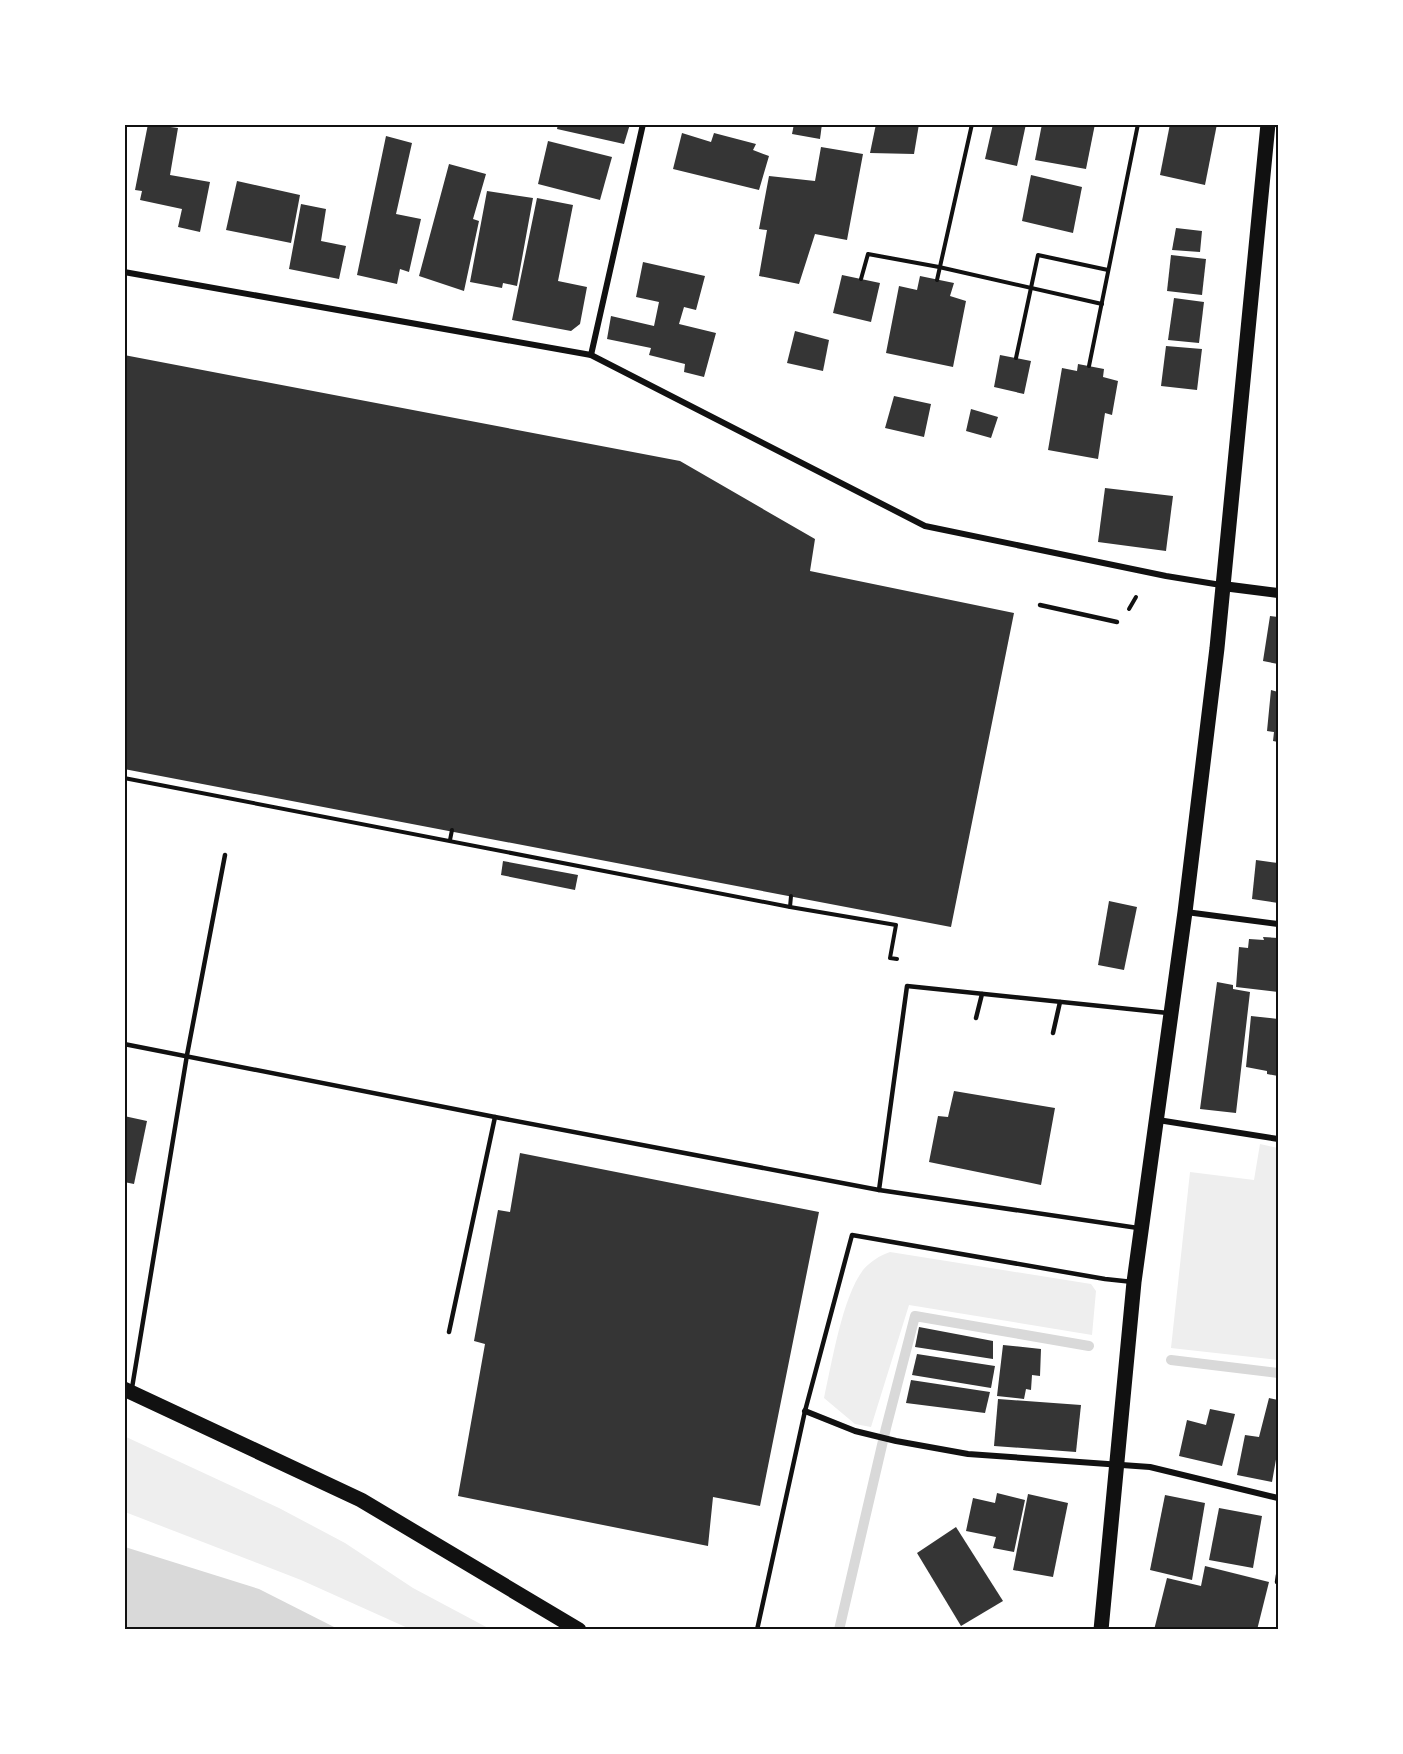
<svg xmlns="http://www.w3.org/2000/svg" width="1403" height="1754" viewBox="0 0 1403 1754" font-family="Arial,sans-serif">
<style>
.green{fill:#eee}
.water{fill:#d9d9d9}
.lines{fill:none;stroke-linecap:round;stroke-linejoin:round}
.stream{stroke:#d9d9d9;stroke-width:10}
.building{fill:#353535}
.path{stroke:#111;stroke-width:4}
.service{stroke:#111;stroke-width:4.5}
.minor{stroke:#111;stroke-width:6}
.tertiary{stroke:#111;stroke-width:10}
.primary{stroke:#111;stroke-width:15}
.neatline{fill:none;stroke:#111;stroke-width:2}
</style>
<rect width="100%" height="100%" fill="#fff"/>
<g class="green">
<polygon points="1260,1144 1278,1148 1278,1360 1171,1348 1190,1172 1254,1180"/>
<path d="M 890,1252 L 1091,1284 L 1096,1291 L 1092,1335 L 909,1305 L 871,1427 L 855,1424 L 824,1398 C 832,1363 842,1298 863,1270 C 871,1261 879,1256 890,1252 Z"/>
<polygon points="124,1436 279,1508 345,1543 413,1588 490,1629 410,1629 301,1580 125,1512"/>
</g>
<polygon class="water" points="125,1547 259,1589 338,1629 125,1629"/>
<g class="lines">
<g class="stream">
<polyline points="1171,1360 1278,1373"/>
<polyline points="839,1630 886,1428 915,1316 1089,1346"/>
</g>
</g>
<g class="building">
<polygon points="148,124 178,128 170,175 210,182 200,232 178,227 182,209 140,200 142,191 135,190"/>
<polygon points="558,124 630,124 624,144 557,129"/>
<polygon points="794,124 822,124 820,139 792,134"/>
<polygon points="876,124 919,124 914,154 870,153"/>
<polygon points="993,124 1026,124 1017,166 985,159"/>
<polygon points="1042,124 1095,124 1086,169 1035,160"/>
<polygon points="1170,124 1217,124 1205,185 1160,175"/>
<polygon points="682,133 711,142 714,133 756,144 753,150 769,156 759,190 673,169"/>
<polygon points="386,136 412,143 396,214 421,219 409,272 400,269 397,284 357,275"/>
<polygon points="548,141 612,157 600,200 538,184"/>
<polygon points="821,147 863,154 847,240 815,234 799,284 759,276 767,230 759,229 769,176 815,181"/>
<polygon points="449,164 486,174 473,219 479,221 464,291 419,276"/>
<polygon points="1031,175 1082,187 1073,233 1022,221"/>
<polygon points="237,181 300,195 291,243 226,230"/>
<polygon points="487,191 533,198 517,286 503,283 502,288 470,282"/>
<polygon points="537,198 573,205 558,281 587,287 580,324 571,331 512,320"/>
<polygon points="301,204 326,209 321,241 346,246 339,279 289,269"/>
<polygon points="1176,228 1202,231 1200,252 1172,250"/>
<polygon points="1171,255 1206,259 1202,295 1167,291"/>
<polygon points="643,262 705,276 696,310 684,307 679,324 716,333 704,377 684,372 685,364 649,355 651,348 607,339 611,316 654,326 659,302 636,297"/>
<polygon points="842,275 880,283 871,322 833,313"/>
<polygon points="920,276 954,283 950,296 966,301 953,367 886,353 899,286 917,290"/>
<polygon points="1174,298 1204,302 1199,343 1168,340"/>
<polygon points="795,331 829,340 823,371 787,363"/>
<polygon points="1166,346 1202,349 1197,390 1161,386"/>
<polygon points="124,355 680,461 815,539 810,571 1014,613 951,927 124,769"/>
<polygon points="1000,355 1031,361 1024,394 994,387"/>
<polygon points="1078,364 1104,369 1103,377 1118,381 1112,415 1105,413 1098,459 1048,450 1062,368 1077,371"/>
<polygon points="894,396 931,404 924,437 885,428"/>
<polygon points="971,409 998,417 991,438 966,431"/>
<polygon points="1105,488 1173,496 1166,551 1098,542"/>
<polygon points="1270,616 1278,617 1278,664 1263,661"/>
<polygon points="1271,690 1278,692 1278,742 1273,741 1274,732 1267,731"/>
<polygon points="1256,860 1278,863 1278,903 1252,899"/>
<polygon points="503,861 578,875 575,890 501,875"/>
<polygon points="1109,901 1137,907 1124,970 1098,965"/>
<polygon points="1263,937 1278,938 1278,992 1236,987 1239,947 1248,948 1249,939 1264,940"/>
<polygon points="1217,982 1233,985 1233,989 1250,992 1236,1113 1200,1109"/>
<polygon points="1251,1016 1278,1019 1278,1076 1267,1074 1267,1071 1246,1067"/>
<polygon points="954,1091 1055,1108 1041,1185 929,1162 938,1116 948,1117"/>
<polygon points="124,1116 147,1121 134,1184 124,1182"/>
<polygon points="520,1153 819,1212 760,1506 713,1497 708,1546 458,1496 485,1344 474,1341 498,1210 510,1212"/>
<polygon points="919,1327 993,1341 993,1359 915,1347"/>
<polygon points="1003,1345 1041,1349 1040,1376 1032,1375 1031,1390 1026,1389 1024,1399 997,1396"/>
<polygon points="917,1354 995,1366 991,1388 912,1375"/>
<polygon points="911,1380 990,1392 985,1413 906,1403"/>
<polygon points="1269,1398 1278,1400 1278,1448 1272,1482 1237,1475 1245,1435 1259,1437"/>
<polygon points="998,1399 1081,1405 1076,1452 994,1446"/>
<polygon points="1210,1409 1235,1414 1222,1466 1179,1456 1187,1420 1206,1425"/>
<polygon points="997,1493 1025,1500 1014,1552 993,1548 996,1537 966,1531 973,1498 995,1503"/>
<polygon points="1028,1494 1068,1503 1053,1577 1013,1570"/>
<polygon points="1165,1495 1205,1503 1192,1580 1150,1570"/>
<polygon points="1219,1508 1262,1516 1253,1568 1209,1560"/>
<polygon points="956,1527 1003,1601 961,1626 917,1553"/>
<polygon points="1205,1566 1269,1582 1257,1630 1154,1630 1167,1578 1201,1586"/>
</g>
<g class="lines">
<g class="path">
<polyline points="861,279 868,254 939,267 1102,304"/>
<polyline points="937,280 972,124"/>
<polyline points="1016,358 1038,255 1108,270"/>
<polyline points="1089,366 1138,124"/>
<polyline points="1129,609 1136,597"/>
<polyline points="124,778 790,907 896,925 890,958 897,959"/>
<polyline points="450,840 452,830"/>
<polyline points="790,907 791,896"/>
</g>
<g class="service">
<polyline points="1040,605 1117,622"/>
<polyline points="976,1018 982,994"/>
<polyline points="1053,1033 1060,1002"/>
<polyline points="124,1044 495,1117 879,1190 1138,1228"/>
<polyline points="879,1190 907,986 1168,1013"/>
<polyline points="449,1332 495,1117"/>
<polyline points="132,1388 187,1055 225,855"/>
<polyline points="1277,1582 1278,1575"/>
<polyline points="757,1630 805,1411 852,1235 1105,1279 1133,1282"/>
</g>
<g class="minor">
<polyline points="124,272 591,355 925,526 1166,576 1221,585"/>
<polyline points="591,355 643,124"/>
<polyline points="1186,912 1278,924"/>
<polyline points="1158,1120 1278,1139"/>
<polyline points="805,1411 855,1431 896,1441 968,1454 1150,1467 1278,1498"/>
</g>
<polyline class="tertiary" points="1223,586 1278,593"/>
<g class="primary">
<polyline points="124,1389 361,1500 579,1630"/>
<polyline points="1101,1630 1134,1282 1185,912 1217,648 1268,124"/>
</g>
</g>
<rect width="1403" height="1754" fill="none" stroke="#ffffff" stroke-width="252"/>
<rect x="126" y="126" width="1151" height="1502" class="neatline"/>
</svg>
